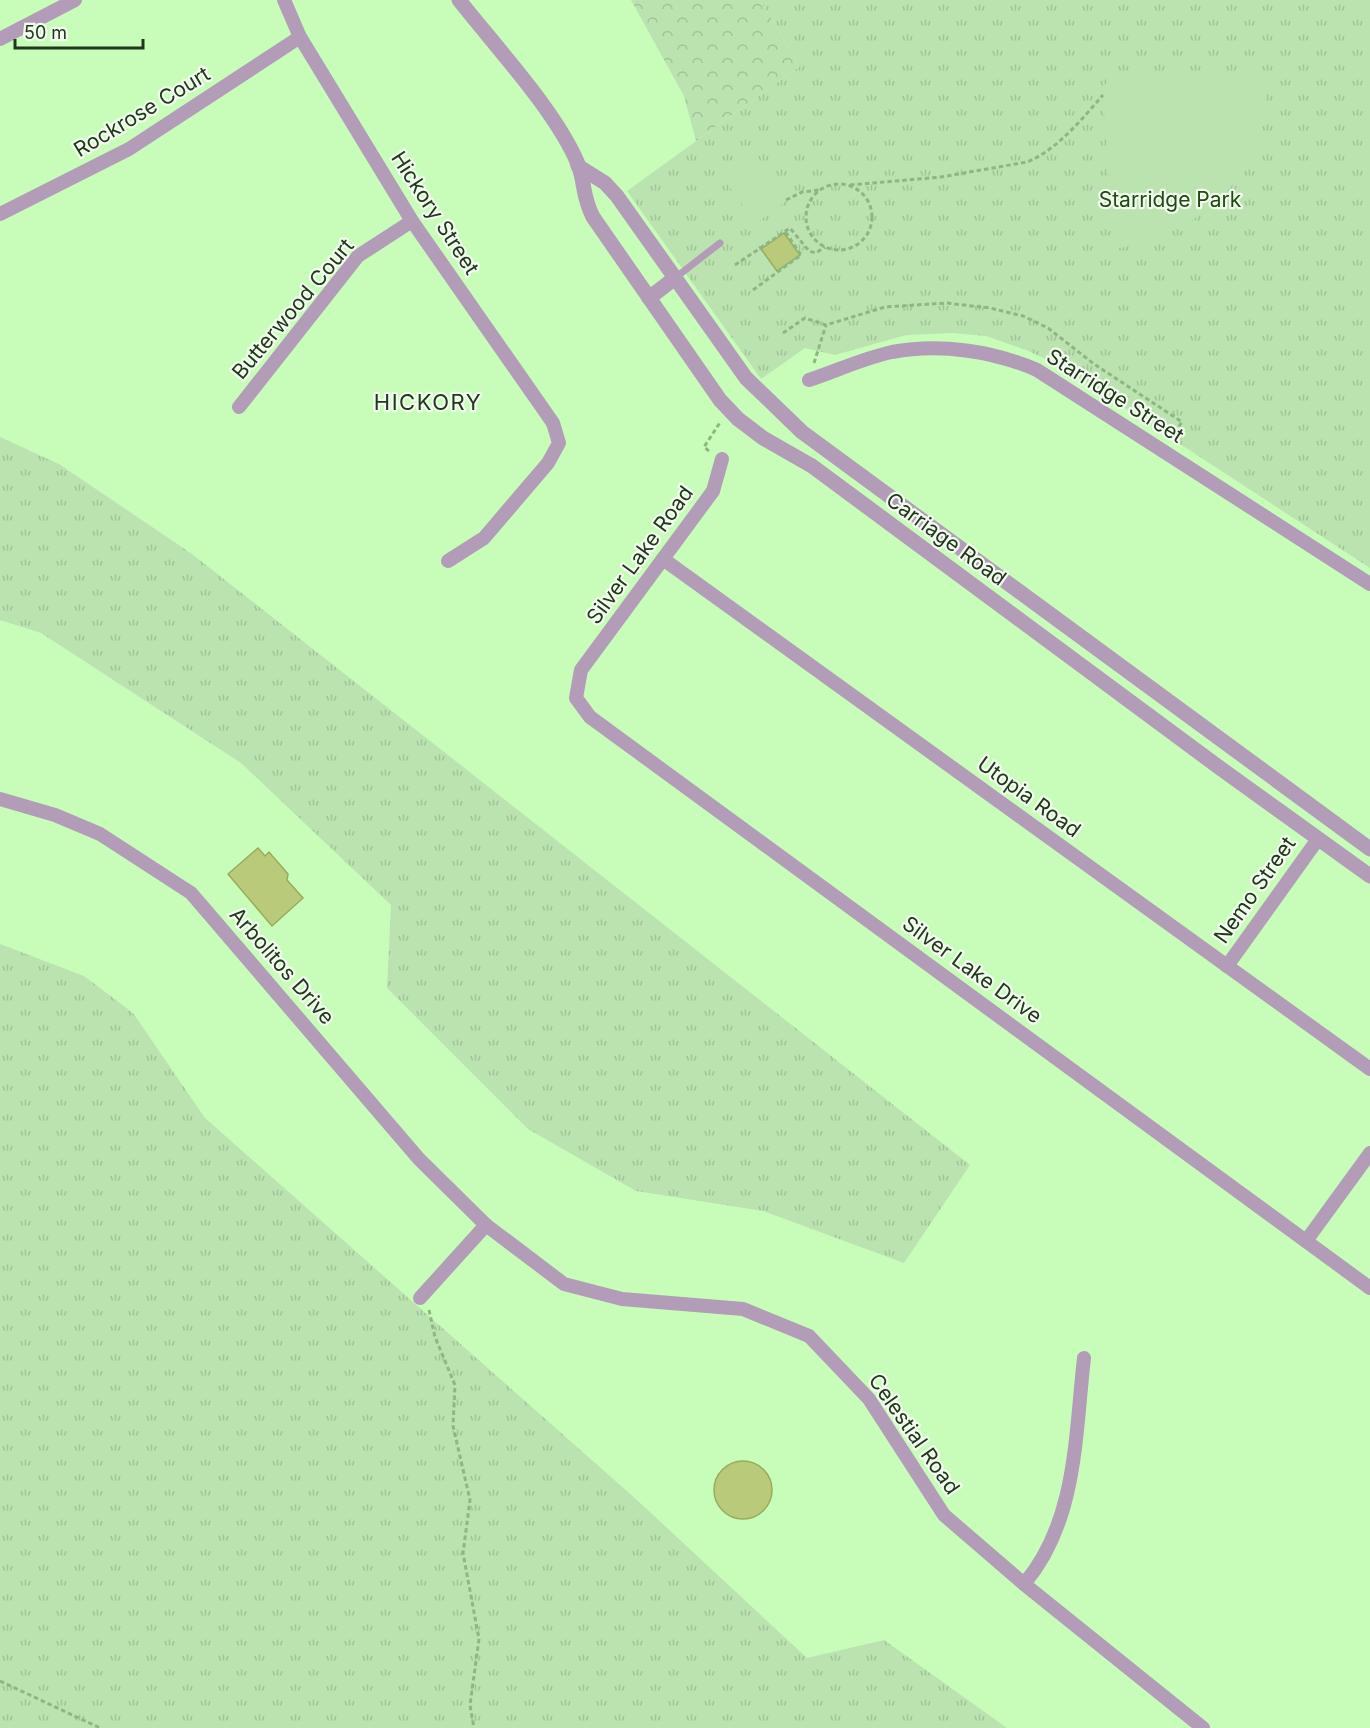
<svg xmlns="http://www.w3.org/2000/svg" width="1370" height="1728" viewBox="0 0 1370 1728" font-family="Inter,sans-serif">
<style>
.grass{fill:url(#grass-tufts)}
.forest{fill:url(#forest-crowns)}
.garden{fill:#bbe3b0}
.building{fill:#b9cb7b;stroke:#9aab5c;stroke-width:1.5}
.lines{fill:none;stroke-linecap:round;stroke-linejoin:round}
.path{stroke:#8db782;stroke-width:3;stroke-dasharray:4.5 3;stroke-linecap:butt}
.service{stroke:#b29cb8;stroke-width:7}
.minor{stroke:#b29cb8;stroke-width:14}
.tertiary{stroke:#b29cb8;stroke-width:15}
.labels{text-anchor:middle;stroke-width:4.5;stroke-linejoin:round;paint-order:stroke}
.street-label{font-size:21px;fill:#22361c;stroke:#f1fcef}
.park-label{font-size:21px;fill:#1f4b10;stroke:#f1fcef}
.neighbourhood-label{font-size:22px;letter-spacing:1.5px;fill:#22361c;stroke:#f1fcef}
</style>
<defs>
<pattern id="grass-tufts" width="24" height="20" patternUnits="userSpaceOnUse" patternTransform="scale(1.5)"><rect width="24" height="20" fill="#bbe3b0"/><path d="M3 7l-1-3M5 7V3M7 7l1-3M15 17l-1-3M17 17v-4M19 17l1-3" fill="none" stroke="#a0c397"/></pattern>
<pattern id="forest-crowns" width="20" height="18" patternUnits="userSpaceOnUse" patternTransform="scale(1.5)"><rect width="20" height="18" fill="#bbe3b0"/><path d="M2 6a3 3 0 1 1 6 0M12 15a3 3 0 1 1 6 0" fill="none" stroke="#a0c397"/></pattern>
</defs>
<rect width="100%" height="100%" fill="#c7fdb9"/>
<g class="grass">
<polygon points="760,0 1370,0 1370,568 1065,369 1029,351 986,336 953,333 906,335 835,355 805,348 761,379 627,191 800,66"/>
<polygon points="0,437 59,464 192,554 970,1165 904,1263 763,1211 636,1191 528,1129 387,988 391,905 241,763 41,633 0,620"/>
<polygon points="0,944 84,976 133,1013 205,1118 637,1500 807,1658 884,1640 1007,1728 0,1728"/>
</g>
<polygon class="forest" points="631,0 760,0 800,66 696,141 684,96"/>
<g class="garden">
<path d="M 1269,71 C 1267,98 1264,126 1255,152 C 1252,160 1245,168 1240,175 C 1209,217 1164,242 1113,249 L 1103,87 L 1116,72 Z"/>
<polygon points="752,149 789,199 756,223 719,173"/>
</g>
<g class="building">
<polygon points="784,233 800,255 777,271 761,249"/>
<polygon points="258,848 265,856 269,852 288,874 287,880 303,898 272,926 228,874"/>
<circle cx="743" cy="1490" r="29"/>
</g>
<g class="lines">
<g class="path">
<circle cx="839" cy="217" r="33"/>
<path d="M 850,185 L 941,177 L 1027,162 C 1057,150 1082,119 1103,95"/>
<polyline points="786,200 802,192 819,190"/>
<polyline points="735,265 790,228 809,251 816,253 825,247"/>
<polyline points="753,290 801,255 785,231"/>
<polyline points="783,333 805,318 826,325 885,307 946,303 990,308 1023,316 1048,328 1094,364 1182,422 1170,440"/>
<polyline points="814,363 826,325"/>
<polyline points="709,451 704,447 721,421"/>
<polyline points="429,1310 435,1337 455,1385 453,1426 470,1500 463,1553 479,1639 470,1705 474,1728"/>
<polyline points="0,1681 100,1728"/>
</g>
<polyline class="service" points="675,278 720,243"/>
<g class="minor">
<polyline points="284,0 300,37 412,221 553,423 559,443 548,463 484,538 448,561"/>
<polyline points="0,39 75,0"/>
<polyline points="0,214 129,149 300,37"/>
<path d="M 809,380 C 836,371 864,358 892,352 C 940,343 993,351 1037,370 L 1370,584"/>
<polyline points="239,407 358,256 412,221"/>
<polyline points="722,459 713,491 581,670 576,698 590,717 1370,1288"/>
<polyline points="663,559 1370,1069"/>
<polyline points="0,799 55,815 100,834 191,893 419,1159 486,1225 564,1284 622,1299 743,1309 809,1336 869,1399 944,1515 1024,1584 1203,1728"/>
<polyline points="1227,966 1318,839"/>
<polyline points="1306,1241 1370,1153"/>
<polyline points="420,1298 486,1225"/>
<path d="M 1024,1584 C 1077,1522 1075,1436 1084,1358"/>
</g>
<g class="tertiary">
<path d="M 459,0 C 495,46 556,111 578,164 C 585,182 582,196 593,217 L 720,400 L 738,419 L 763,438 L 812,466 L 1220,768 L 1370,876"/>
<polyline points="578,166 605,183 617,196 746,378 802,432 1370,849"/>
<polyline points="649,298 675,278"/>
</g>
</g>
<g class="labels">
<g class="street-label">
<text transform="translate(142 112) rotate(-31)" y="7">Rockrose Court</text>
<text transform="translate(435 213) rotate(57)" y="7">Hickory Street</text>
<text transform="translate(293 309) rotate(-50)" y="7">Butterwood Court</text>
<text transform="translate(1115 396) rotate(32)" y="7">Starridge Street</text>
<text transform="translate(946 539) rotate(36)" y="7">Carriage Road</text>
<text transform="translate(640 555) rotate(-54)" y="7">Silver Lake Road</text>
<text transform="translate(1029 797) rotate(36)" y="7">Utopia Road</text>
<text transform="translate(1255 890) rotate(-55)" y="7">Nemo Street</text>
<text transform="translate(282 966) rotate(49)" y="7">Arbolitos Drive</text>
<text transform="translate(972 970) rotate(36)" y="7">Silver Lake Drive</text>
<text transform="translate(914 1434) rotate(55)" y="7">Celestial Road</text>
</g>
<g class="park-label">
<text x="1170" y="207">Starridge Park</text>
</g>
<g class="neighbourhood-label">
<text x="428" y="410">HICKORY</text>
</g>
</g>
<path d="M15 39v9h128v-9" fill="none" stroke="#22361c" stroke-width="3"/>
<text x="24" y="39" font-size="18" fill="#22361c" stroke="#f1fcef" stroke-width="4.5" paint-order="stroke">50 m</text>
</svg>
